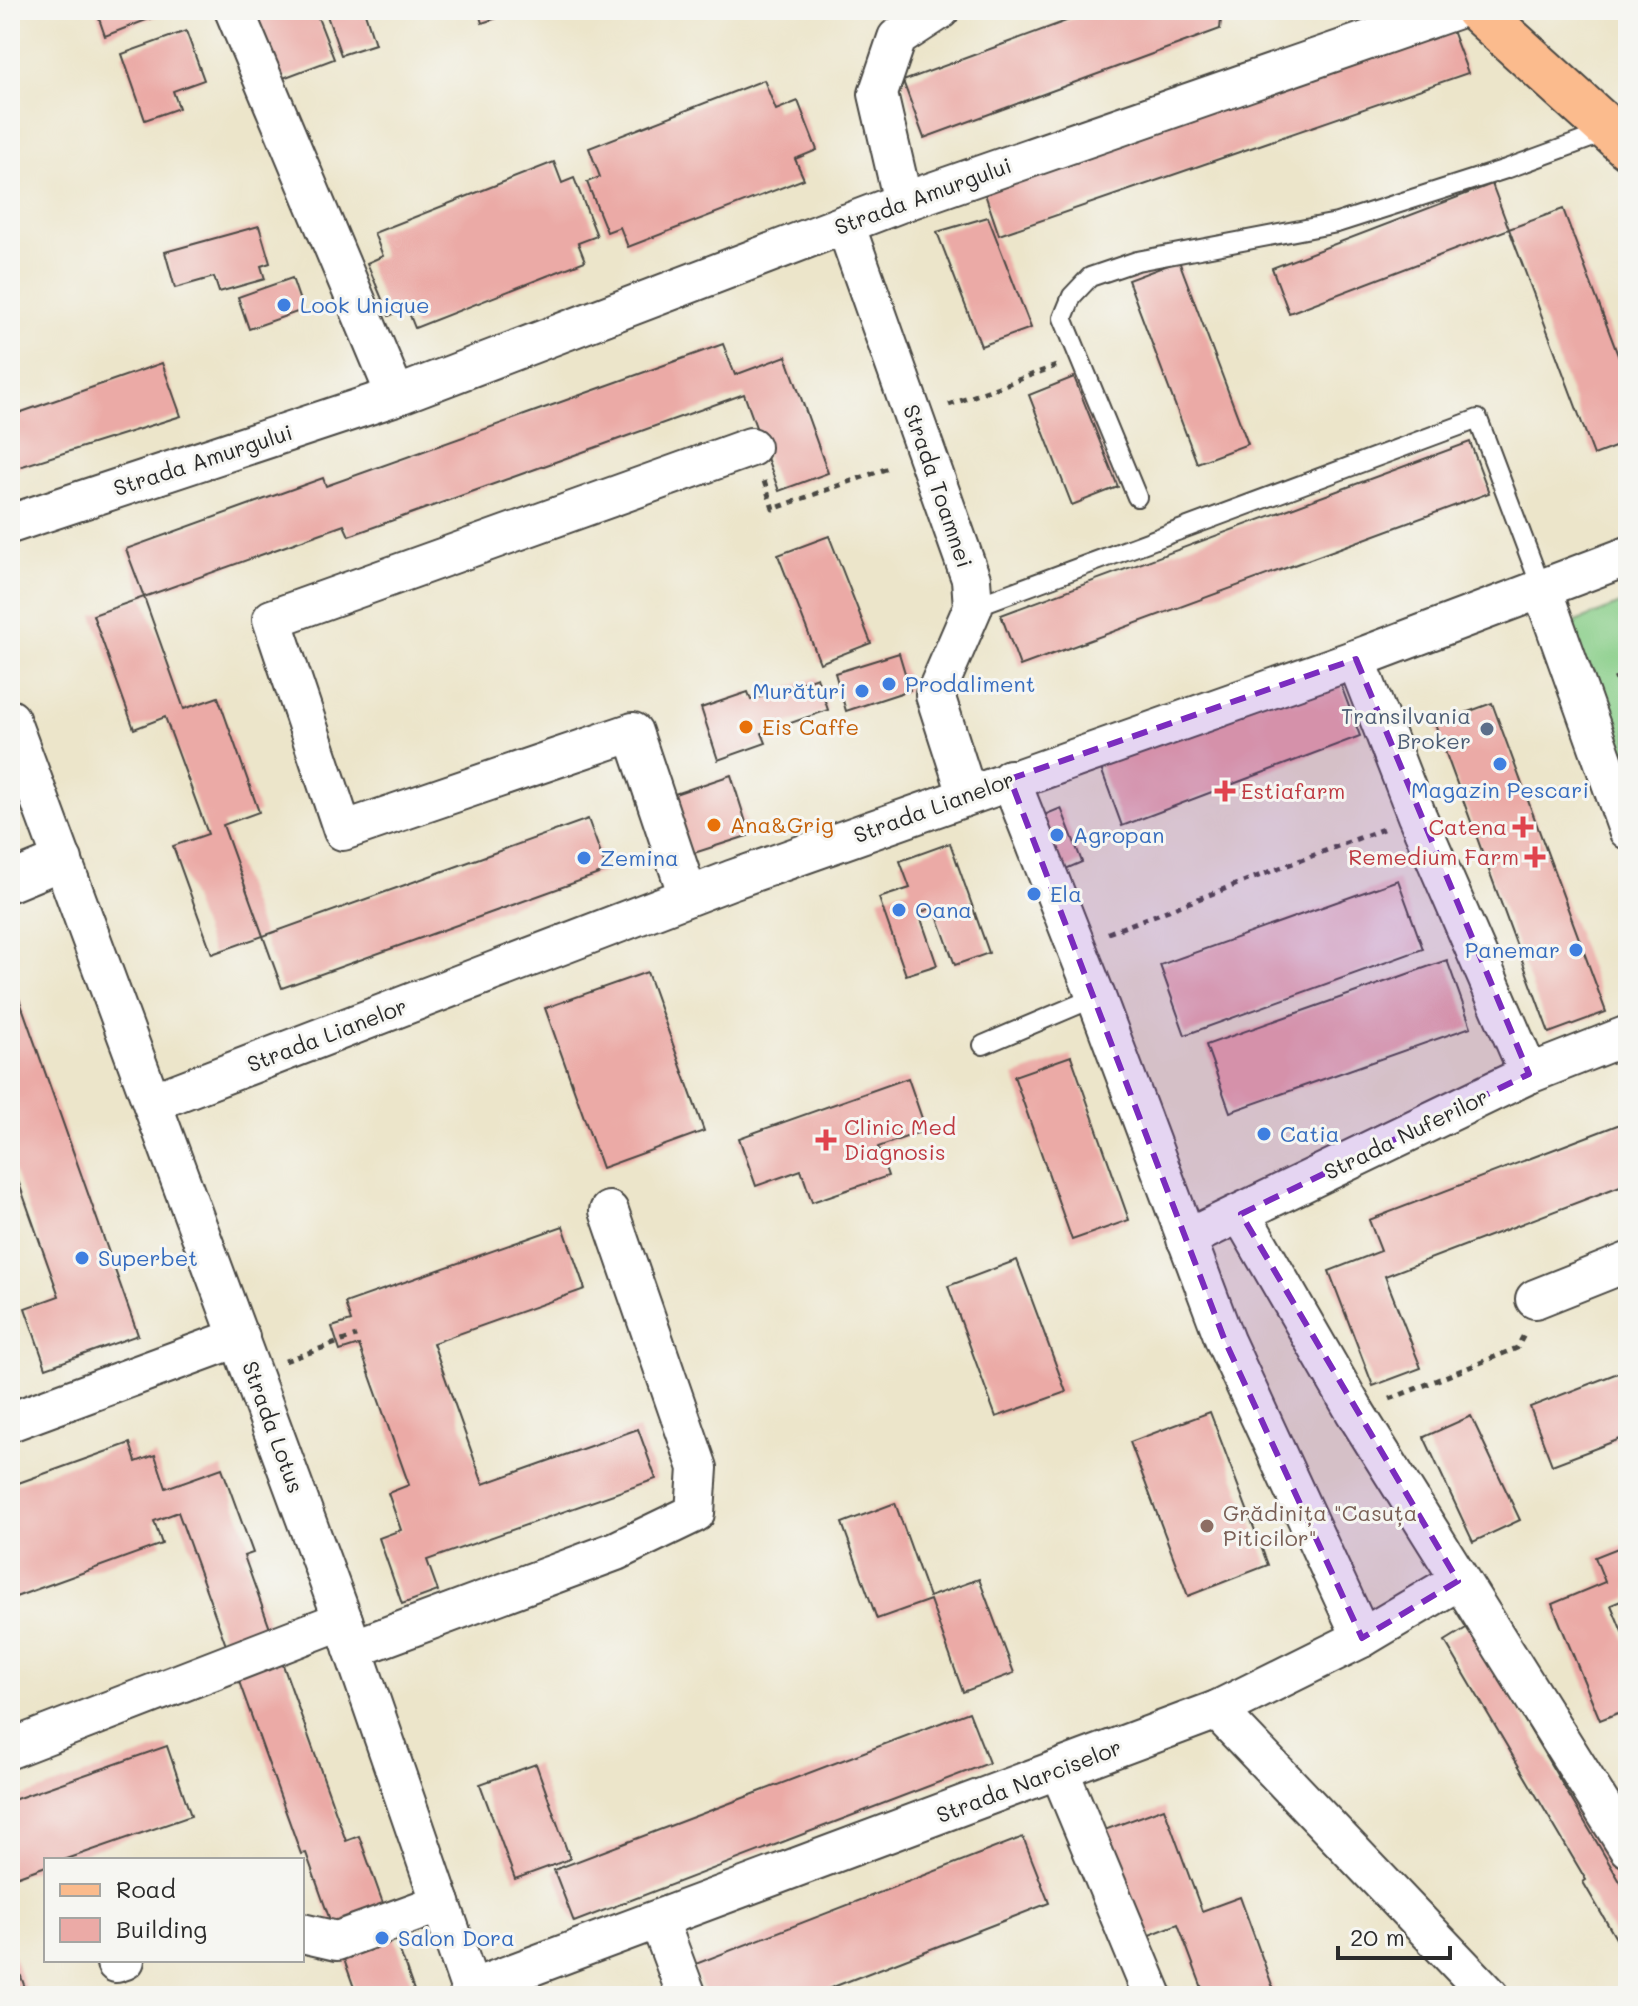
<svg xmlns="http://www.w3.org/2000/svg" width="1638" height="2006" viewBox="0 0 1638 2006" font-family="Mali,sans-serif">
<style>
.green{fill:#88ce88;stroke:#5a7c5a;stroke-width:2}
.building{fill:#ebaaa6}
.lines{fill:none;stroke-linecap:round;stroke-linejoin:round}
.service-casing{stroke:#484743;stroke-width:22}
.minor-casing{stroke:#484743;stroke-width:42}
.primary-casing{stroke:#484743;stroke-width:48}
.path{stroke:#484743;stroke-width:5;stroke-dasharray:6 6;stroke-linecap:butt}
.service{stroke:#fff;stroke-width:18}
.minor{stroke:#fff;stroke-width:38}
.primary{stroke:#fbbb8d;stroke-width:44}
.marked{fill:#7b2cbf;fill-opacity:0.2;stroke:#7b2cbf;stroke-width:6;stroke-dasharray:16 10;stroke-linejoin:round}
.shop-dot{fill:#3f7fe0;stroke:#f6f6f2;stroke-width:3}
.food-dot{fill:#e8710a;stroke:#f6f6f2;stroke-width:3}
.service-dot{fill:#5c6f8a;stroke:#f6f6f2;stroke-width:3}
.health-dot{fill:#e0444e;stroke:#f6f6f2;stroke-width:3}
.education-dot{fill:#8d6e63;stroke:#f6f6f2;stroke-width:3}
.labels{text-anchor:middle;stroke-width:6;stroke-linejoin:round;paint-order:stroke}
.street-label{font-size:22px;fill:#2b2b2b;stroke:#f6f6f2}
.shop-label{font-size:22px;fill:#366cbe;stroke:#f6f6f2;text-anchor:start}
.service-label{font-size:22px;fill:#4e5e75;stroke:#f6f6f2;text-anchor:end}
.food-label{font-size:22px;fill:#c56008;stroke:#f6f6f2;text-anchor:start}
.health-label{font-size:22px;fill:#be3a42;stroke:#f6f6f2;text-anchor:start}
.education-label{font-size:22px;fill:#785e54;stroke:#f6f6f2;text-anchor:start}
</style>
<rect width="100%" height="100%" fill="#f6f6f2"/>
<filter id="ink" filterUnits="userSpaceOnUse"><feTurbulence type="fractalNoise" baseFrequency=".0125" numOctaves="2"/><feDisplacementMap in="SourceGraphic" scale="16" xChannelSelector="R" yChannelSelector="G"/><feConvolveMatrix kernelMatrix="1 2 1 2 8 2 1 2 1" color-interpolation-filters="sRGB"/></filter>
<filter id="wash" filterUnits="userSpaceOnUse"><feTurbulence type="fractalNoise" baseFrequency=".006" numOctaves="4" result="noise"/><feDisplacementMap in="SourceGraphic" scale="32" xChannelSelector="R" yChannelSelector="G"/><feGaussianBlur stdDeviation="1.8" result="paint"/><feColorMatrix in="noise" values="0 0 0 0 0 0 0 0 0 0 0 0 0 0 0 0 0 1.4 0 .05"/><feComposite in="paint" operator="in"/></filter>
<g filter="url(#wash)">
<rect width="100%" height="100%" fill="#ece5ca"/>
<polygon class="green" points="1628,601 1628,791 1565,626"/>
<g id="blocks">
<g class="building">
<polygon points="96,10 172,10 105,36"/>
<polygon points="254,10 315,10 334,59 278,80"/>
<polygon points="325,10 364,10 375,44 341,55"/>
<polygon points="478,10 511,10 512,13 482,23"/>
<polygon points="1096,10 1222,10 1220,29 924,138 903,81"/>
<polygon points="1448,20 1468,73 999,235 982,185"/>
<polygon points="186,31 204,80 173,91 179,108 145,120 122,54"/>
<polygon points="764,80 776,110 798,101 817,150 795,159 804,179 628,247 620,227 607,232 587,182 600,177 589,148"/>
<polygon points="554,162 562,183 574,178 597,236 578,243 585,261 415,328 407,308 389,316 367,263 383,256 374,233"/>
<polygon points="1492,184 1509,229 1563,209 1628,382 1628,442 1594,455 1509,229 1289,313 1272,268"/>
<polygon points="988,217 1031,328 981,346 937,232"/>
<polygon points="259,226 270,263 261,266 265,279 219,292 214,277 175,288 165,252"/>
<polygon points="1179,261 1248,444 1197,463 1128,280"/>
<polygon points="292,278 303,310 249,329 238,297"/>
<polygon points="723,344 735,375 786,356 828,473 779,491 744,394 349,536 344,525 144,597 126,549 323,478 326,486"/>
<polygon points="162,363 181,416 10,470 10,416"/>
<polygon points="1074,377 1118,487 1072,505 1029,395"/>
<polygon points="1470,442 1489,493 1020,666 1001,615"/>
<polygon points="829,536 871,643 820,663 778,555"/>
<polygon points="144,597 184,709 218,697 259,812 223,825 263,936 212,954 173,846 208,834 165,717 134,729 93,615"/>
<polygon points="899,653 910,690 846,711 835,673"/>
<polygon points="1336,672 1360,736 1122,826 1099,763"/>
<polygon points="817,677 828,710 762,733 766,743 718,760 701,708 748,692 751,700"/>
<polygon points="1492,703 1606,1012 1549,1033 1435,724"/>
<polygon points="731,775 750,835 691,854 672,795"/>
<polygon points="1061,808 1082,862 1054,874 1032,820"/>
<polygon points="588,819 607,871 282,988 263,936"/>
<polygon points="950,843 989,953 955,965 934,907 919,913 937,965 906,975 879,898 910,888 900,861"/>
<polygon points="1398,880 1423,949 1185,1035 1160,965"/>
<polygon points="1447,960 1471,1027 1230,1112 1206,1045"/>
<polygon points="647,972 704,1131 602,1168 545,1008"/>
<polygon points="10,973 138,1335 46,1368 25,1308 59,1296 10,1158"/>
<polygon points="1071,1056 1129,1220 1072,1240 1014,1076"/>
<polygon points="908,1078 926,1130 878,1147 888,1176 812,1202 801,1170 756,1186 739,1138"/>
<polygon points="1628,1121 1628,1183 1385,1276 1421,1368 1373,1386 1329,1271 1381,1251 1369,1220"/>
<polygon points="563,1226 585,1289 433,1343 483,1484 638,1429 656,1479 427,1560 438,1591 402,1604 379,1538 401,1530 388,1493 409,1485 359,1345 340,1351 332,1327 351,1321 345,1303"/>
<polygon points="1017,1260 1066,1392 996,1417 948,1286"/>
<polygon points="1628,1369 1628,1436 1552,1465 1530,1407"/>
<polygon points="1210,1412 1268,1565 1188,1596 1130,1442"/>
<polygon points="1471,1416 1520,1520 1473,1542 1424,1437"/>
<polygon points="130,1443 136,1462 155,1455 166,1488 222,1468 253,1553 244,1556 346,1841 359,1836 416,1996 357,1996 306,1853 301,1854 178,1512 154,1521 162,1544 10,1599 10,1486"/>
<polygon points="895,1503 929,1597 979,1579 1014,1673 963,1692 930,1600 877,1619 842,1523"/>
<polygon points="1628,1544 1628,1598 1611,1605 1628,1646 1628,1709 1600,1720 1552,1604 1605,1582 1595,1557"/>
<polygon points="1471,1625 1519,1695 1512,1699 1628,1895 1628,1959 1583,1882 1586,1880 1445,1641"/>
<polygon points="969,1712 989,1763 574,1922 554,1870"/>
<polygon points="167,1746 191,1816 64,1860 46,1860 46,1866 10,1879 10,1801"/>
<polygon points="536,1764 570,1859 515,1879 480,1784"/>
<polygon points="1164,1808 1202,1911 1240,1897 1276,1996 1205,1996 1178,1924 1139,1939 1099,1832"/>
<polygon points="1023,1837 1049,1903 810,1996 706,1996 693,1965"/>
<polygon points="10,1946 28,1996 10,1996"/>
</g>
</g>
</g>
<g filter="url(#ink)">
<use href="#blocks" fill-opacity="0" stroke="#484743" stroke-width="2"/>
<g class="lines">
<g class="service-casing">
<g id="service">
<polyline points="1137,497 1063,318 1072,296 1090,277 1137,261 1337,223 1506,169 1607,132"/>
<polyline points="973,607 1478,419 1542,589"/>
<polyline points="983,1045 1096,997"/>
</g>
</g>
<g class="minor-casing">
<g id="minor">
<polyline points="234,10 396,396"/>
<polyline points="903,202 878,94 897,38 940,10"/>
<polyline points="845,224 971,579 973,607 935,695 967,794"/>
<polyline points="10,524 396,396 903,202 1455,10"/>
<polyline points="1542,589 1628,830"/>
<polyline points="1356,659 1417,816 1529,1074"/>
<polyline points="10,719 343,1620 473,1996"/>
<polyline points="1010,779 1096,997 1225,1341 1362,1638"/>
<polyline points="10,882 63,860"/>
<polyline points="688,896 633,732 343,831 272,619 751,447"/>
<polyline points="153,1102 731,880 1356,659 1628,556"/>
<polyline points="1241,1214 1355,1412 1628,1848"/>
<polyline points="1186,1239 1529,1074 1628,1035"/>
<polyline points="1535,1299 1628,1262"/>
<polyline points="10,1422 240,1337"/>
<polyline points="353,1649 616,1551 695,1513 698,1468 609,1211"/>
<polyline points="1217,1710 1490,1996"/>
<polyline points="10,1749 343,1620"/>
<polyline points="1059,1770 1153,1996"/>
<polyline points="659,1921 687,1996"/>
<polyline points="302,1933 337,1941 441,1903"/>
<polyline points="116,1963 125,1960"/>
<polyline points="471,1989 1217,1710 1362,1638 1458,1581"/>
</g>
</g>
<g class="primary-casing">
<polyline id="primary" points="1477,10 1628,147"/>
</g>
<g class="path">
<polyline points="949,405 1056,366"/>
<polyline points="764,481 773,509 891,467"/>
<polyline points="1614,680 1628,674"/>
<polyline points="1108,933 1383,829"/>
<polyline points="285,1361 356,1336"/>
<polyline points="1390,1399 1517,1348 1525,1333"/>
</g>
<use href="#service" class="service"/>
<use href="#minor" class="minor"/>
<use href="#primary" class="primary"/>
</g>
</g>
<path class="marked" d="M 1356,659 L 1529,1074 L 1241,1214 L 1458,1581 L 1362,1638 L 1225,1341 L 1010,779 Z"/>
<g class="shop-dot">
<circle cx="284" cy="305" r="8"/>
<circle cx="889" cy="684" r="8"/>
<circle cx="862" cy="691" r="8"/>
<circle cx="1500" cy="764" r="8"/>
<circle cx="1057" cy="835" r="8"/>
<circle cx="584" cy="858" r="8"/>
<circle cx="1034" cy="894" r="8"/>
<circle cx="899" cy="910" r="8"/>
<circle cx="1576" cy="950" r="8"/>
<circle cx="1264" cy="1134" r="8"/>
<circle cx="82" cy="1258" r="8"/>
<circle cx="382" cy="1938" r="8"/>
</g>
<g class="food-dot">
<circle cx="746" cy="727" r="8"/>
<circle cx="714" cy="825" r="8"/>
</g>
<circle class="service-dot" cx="1487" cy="729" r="8"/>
<g class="health-dot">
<path d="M1221 779h8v8h8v8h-8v8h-8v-8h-8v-8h8z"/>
<path d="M1519 815h8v8h8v8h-8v8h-8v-8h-8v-8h8z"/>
<path d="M1531 845h8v8h8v8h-8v8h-8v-8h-8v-8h8z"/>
<path d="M822 1128h8v8h8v8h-8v8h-8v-8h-8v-8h8z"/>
</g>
<circle class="education-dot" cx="1207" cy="1526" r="8"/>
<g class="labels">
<g class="street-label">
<text transform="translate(923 196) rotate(-20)" y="8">Strada Amurgului</text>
<text transform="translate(203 460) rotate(-18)" y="8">Strada Amurgului</text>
<text transform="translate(938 486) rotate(71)" y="8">Strada Toamnei</text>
<text transform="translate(934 807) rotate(-20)" y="8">Strada Lianelor</text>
<text transform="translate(327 1035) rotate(-21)" y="8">Strada Lianelor</text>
<text transform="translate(1406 1134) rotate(-26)" y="8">Strada Nuferilor</text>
<text transform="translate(273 1427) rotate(70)" y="8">Strada Lotus</text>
<text transform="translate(1029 1781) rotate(-21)" y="8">Strada Narciselor</text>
</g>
<g class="shop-label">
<text x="300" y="313">Look Unique</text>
<text x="905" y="692">Prodaliment</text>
<text x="846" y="699" text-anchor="end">Murături</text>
<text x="1500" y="798" text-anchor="middle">Magazin Pescari</text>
<text x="1073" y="843">Agropan</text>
<text x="600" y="866">Zemina</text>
<text x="1050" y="902">Ela</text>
<text x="915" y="918">Oana</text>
<text x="1560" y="958" text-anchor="end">Panemar</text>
<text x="1280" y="1142">Catia</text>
<text x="98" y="1266">Superbet</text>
<text x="398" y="1946">Salon Dora</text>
</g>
<g class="service-label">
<text x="1471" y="724">Transilvania<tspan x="1471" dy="25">Broker</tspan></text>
</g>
<g class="food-label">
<text x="762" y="735">Eis Caffe</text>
<text x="730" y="833">Ana&amp;Grig</text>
</g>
<g class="health-label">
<text x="1241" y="799">Estiafarm</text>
<text x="1507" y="835" text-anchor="end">Catena</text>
<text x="1519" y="865" text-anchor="end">Remedium Farm</text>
<text x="844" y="1135">Clinic Med<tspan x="844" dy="25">Diagnosis</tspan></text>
</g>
<g class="education-label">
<text x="1223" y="1521">Grădinița "Casuța<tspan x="1223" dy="25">Piticilor"</tspan></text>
</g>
</g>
<rect width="1638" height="2006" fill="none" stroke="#f6f6f2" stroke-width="40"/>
<rect x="44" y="1858" width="260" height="104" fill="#f6f6f2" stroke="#a5a5a2" stroke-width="2"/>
<rect x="60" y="1884" width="40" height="12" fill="#fbbb8d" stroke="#a5a5a2" stroke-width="2"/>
<text x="116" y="1898" font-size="24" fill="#2b2b2b">Road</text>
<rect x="60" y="1918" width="40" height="24" fill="#ebaaa6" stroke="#a5a5a2" stroke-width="2"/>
<text x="116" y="1938" font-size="24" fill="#2b2b2b">Building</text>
<path d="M1338 1946v12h112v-12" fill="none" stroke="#2b2b2b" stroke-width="4"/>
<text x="1350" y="1946" font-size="24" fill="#2b2b2b" stroke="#f6f6f2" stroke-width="6" paint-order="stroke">20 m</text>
</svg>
